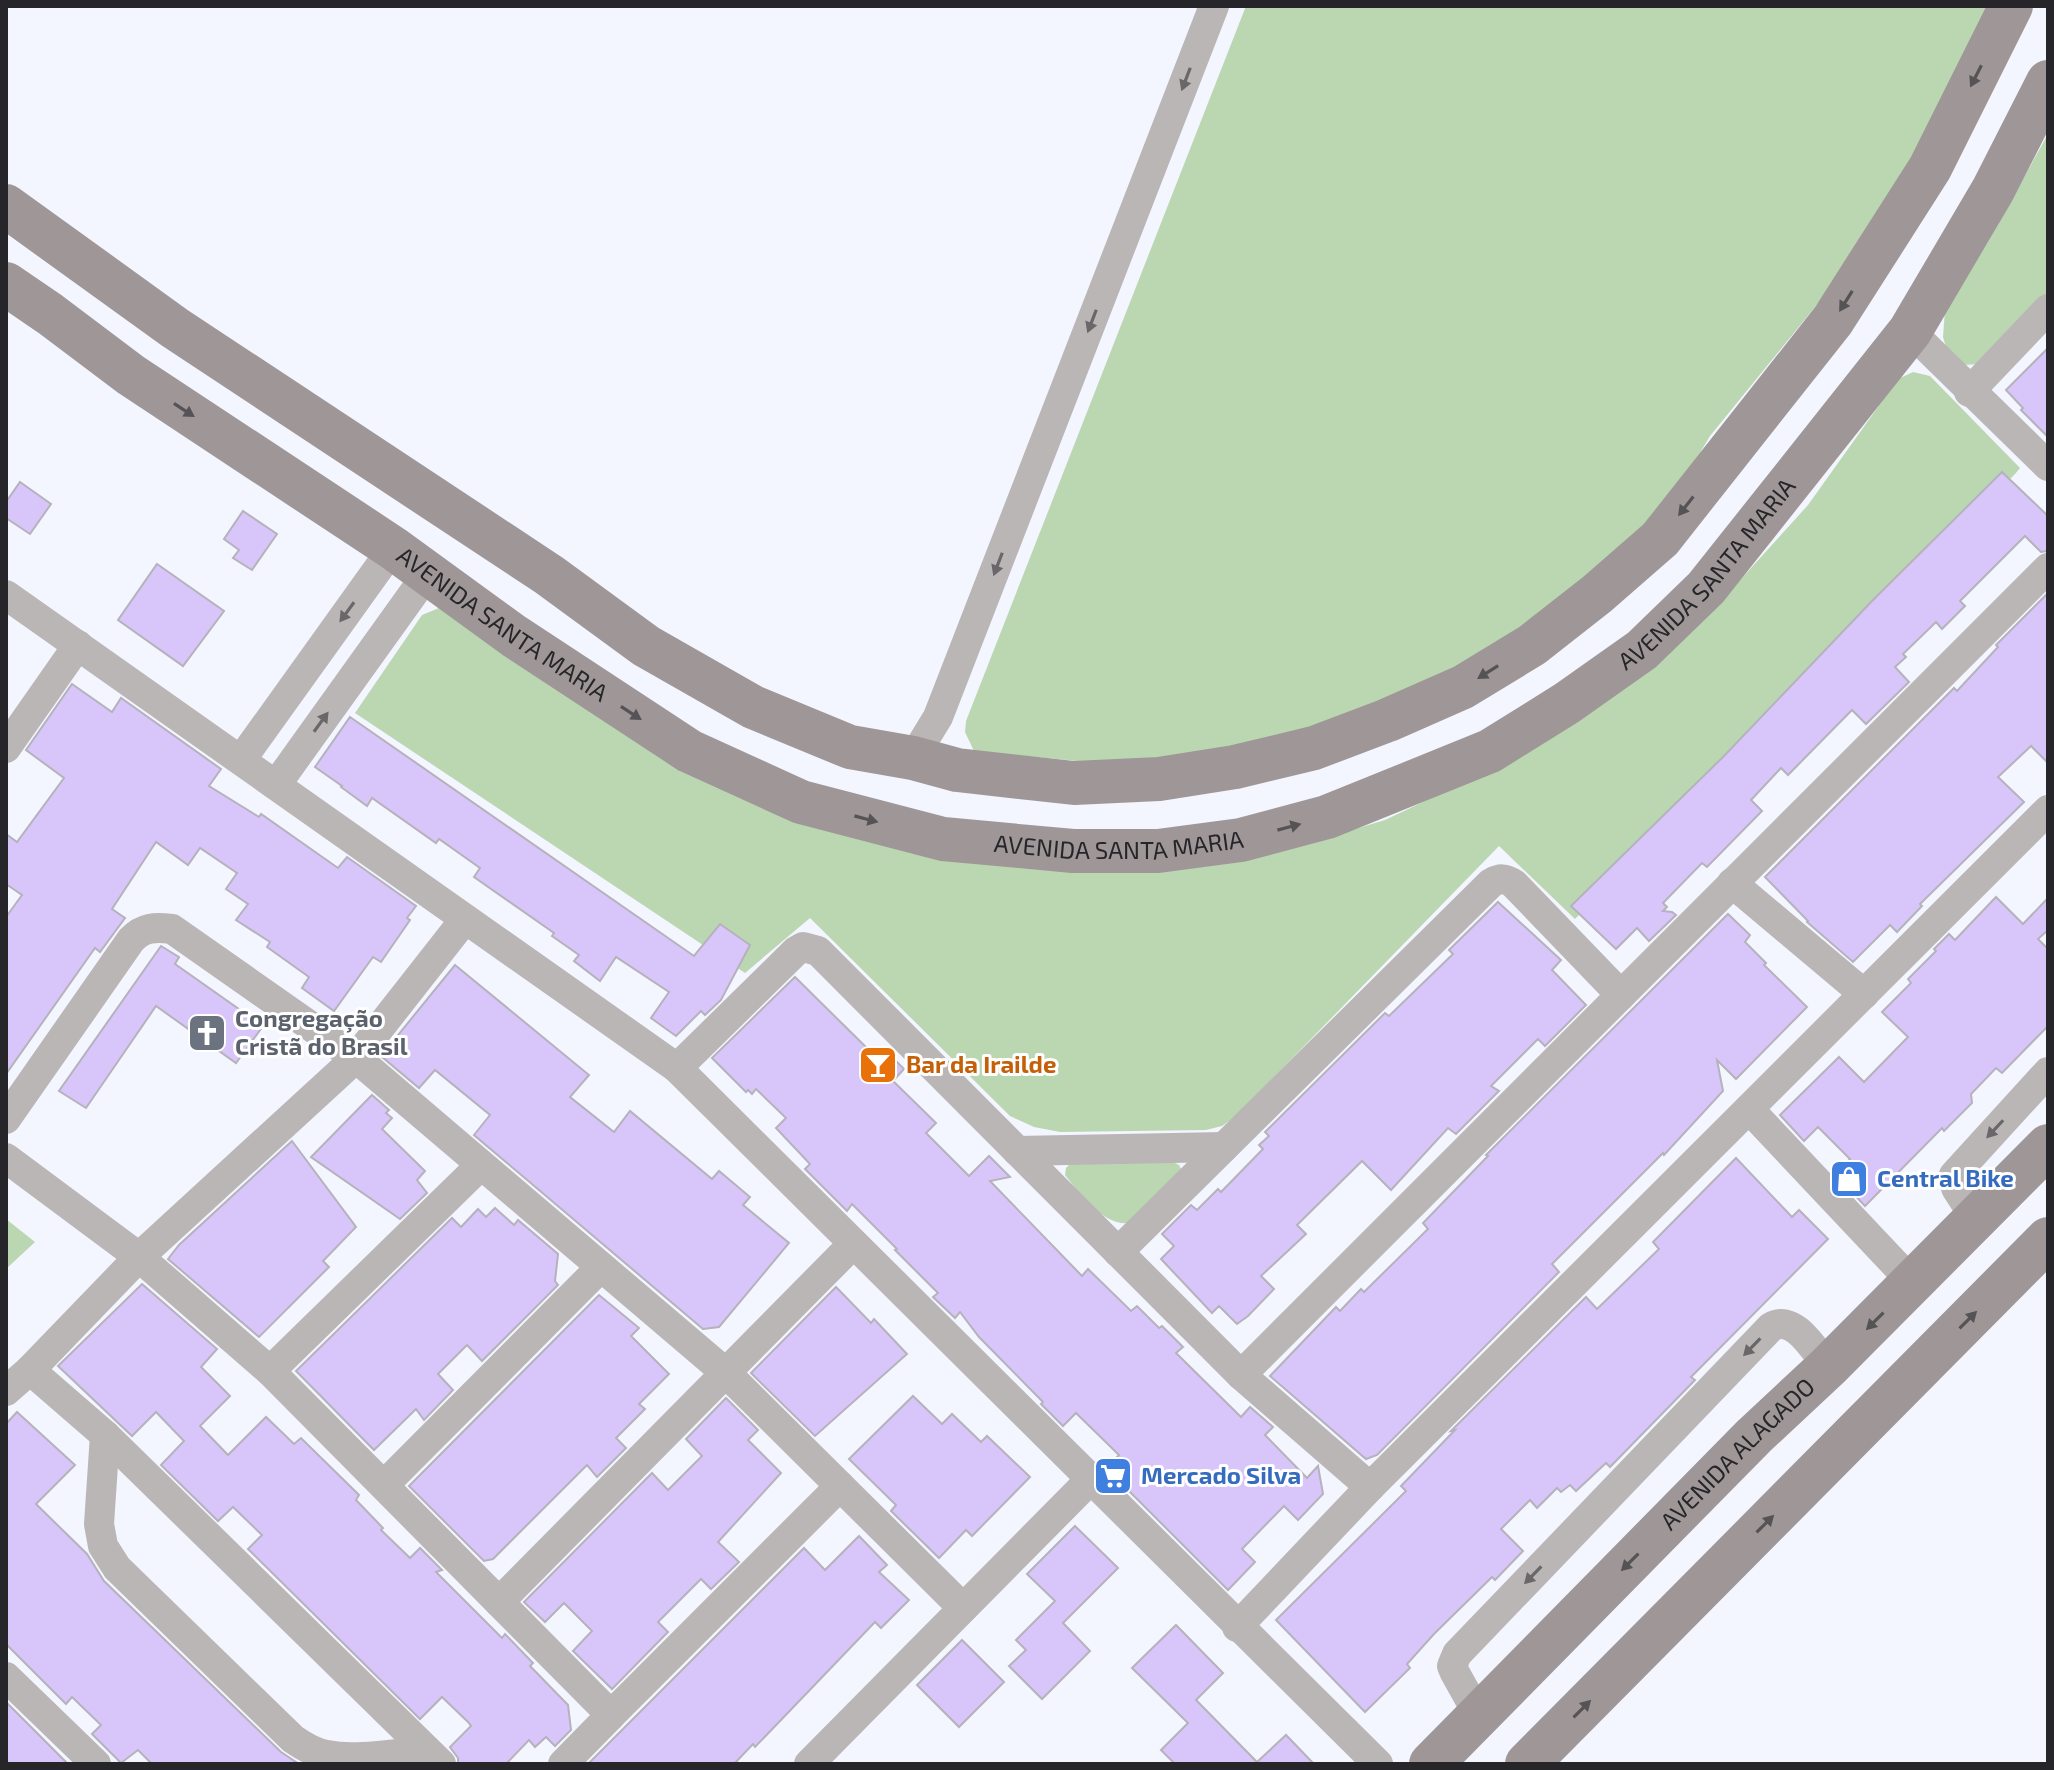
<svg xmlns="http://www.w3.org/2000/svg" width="2054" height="1770" viewBox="0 0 2054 1770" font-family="'Exo 2',sans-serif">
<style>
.green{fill:#bbd7b2}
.building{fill:#d8c6fa;stroke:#b5b2bc;stroke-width:2}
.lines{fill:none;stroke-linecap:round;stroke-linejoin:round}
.minor{stroke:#bbb6b6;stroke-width:30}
.secondary{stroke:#9f9797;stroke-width:44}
.oneway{fill:#565356}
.oneway2{fill:#696769}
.labels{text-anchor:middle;stroke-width:6;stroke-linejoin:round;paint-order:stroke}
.street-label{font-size:24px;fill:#26262a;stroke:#fff}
.worship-label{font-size:24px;font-weight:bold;fill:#5b616d;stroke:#fff;text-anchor:start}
.food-label{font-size:24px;font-weight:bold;fill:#c56008;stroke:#fff;text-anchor:start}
.shop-label{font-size:24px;font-weight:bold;fill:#366cbe;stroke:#fff;text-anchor:start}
</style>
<rect width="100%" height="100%" fill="#f3f5ff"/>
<g class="green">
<polygon points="1246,6 1999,6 1876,232 1710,436 1672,500 1592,584 1386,711 1160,769 974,751 965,732 966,721"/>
<polygon points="2048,134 2048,296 1979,364 1964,365 1947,350 1943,337 1945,310 1989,240"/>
<polygon points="1913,372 1930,376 2020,468 2015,474 1575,919 1499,846 1235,1117 1222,1126 1206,1130 1060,1132 1034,1127 1010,1116 810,918 745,973 355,713 422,615 439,608 778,808 1282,851 1385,820 1478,776 1732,589 1808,505 1898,379"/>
<path d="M 1173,1162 L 1179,1165 L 1182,1171 L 1130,1223 C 1104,1227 1079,1193 1065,1175 L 1066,1168 L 1070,1164 Z"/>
<polygon points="6,1219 35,1242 6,1269"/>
</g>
<g class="building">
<polygon points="2048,348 2048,437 2021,410 2023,408 2006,390"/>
<polygon points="2002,472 2048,516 2048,551 2041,552 2025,536 1960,601 1965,606 1942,629 1936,622 1903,654 1906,657 1895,667 1909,682 1866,724 1852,710 1788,775 1781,768 1751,800 1762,811 1707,867 1702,863 1663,903 1667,907 1663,911 1672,912 1676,915 1649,941 1637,928 1616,949 1571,906 1724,756 1872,601"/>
<polygon points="20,482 51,504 30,534 6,518 6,502"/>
<polygon points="243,511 277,534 252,570 233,558 239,550 224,539"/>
<polygon points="157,564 224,611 183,666 118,620"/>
<polygon points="2048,593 2048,763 2031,746 1998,777 2024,802 1920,904 1922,906 1897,932 1890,925 1853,962 1807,922 1808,921 1765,877 1954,688 1957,691 1998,647 1996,645"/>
<polygon points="72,684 112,712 121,698 221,769 209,786 259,817 261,814 338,868 347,857 416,906 407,918 410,920 381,962 373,957 334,1011 302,988 309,977 267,947 270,942 236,920 248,904 226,889 237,873 200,848 188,865 156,842 112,909 125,918 100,952 95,948 6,1074 6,917 22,895 6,884 6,834 17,842 64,778 26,750"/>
<polygon points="350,717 694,956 720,924 750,945 721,1000 705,1015 701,1011 676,1036 651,1018 669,992 616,957 600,981 574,961 579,955 552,936 554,933 474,877 480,868 439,839 436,843 372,798 367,806 341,787 342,786 315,767"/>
<polygon points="1996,897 2023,924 2048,898 2048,930 2038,939 2048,949 2048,1026 2002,1073 1996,1068 1971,1094 1972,1103 1944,1131 1942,1128 1865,1206 1835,1174 1850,1159 1818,1127 1804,1141 1780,1115 1839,1057 1864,1082 1908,1037 1882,1012 1911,983 1908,979 1936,951 1934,949 1949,934 1955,940"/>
<polygon points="1498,902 1561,960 1552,970 1586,1005 1545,1046 1538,1039 1491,1086 1499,1091 1456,1134 1448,1128 1391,1190 1362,1161 1297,1225 1306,1234 1261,1276 1274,1289 1248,1316 1237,1324 1219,1306 1212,1313 1161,1259 1174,1246 1162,1234 1191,1205 1197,1210 1218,1189 1221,1192 1263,1149 1259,1145 1269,1136 1265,1132 1385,1013 1389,1016 1453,954 1449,950"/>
<polygon points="1728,914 1750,935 1745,942 1766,963 1764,965 1807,1007 1736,1079 1717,1060 1723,1091 1664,1155 1663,1153 1552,1264 1559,1272 1377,1455 1366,1459 1270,1376 1336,1307 1340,1311 1361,1289 1364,1292 1428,1229 1423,1223 1488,1156 1486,1155"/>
<polygon points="161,946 179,957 175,964 263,1026 236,1063 156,1006 86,1108 59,1091"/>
<polygon points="455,965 589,1075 570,1097 614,1132 630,1111 712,1179 719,1171 750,1197 743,1205 789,1243 719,1327 703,1329 474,1135 490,1115 435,1070 419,1088 381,1056"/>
<polygon points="795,977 875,1056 883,1048 904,1069 893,1081 936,1123 926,1133 969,1176 989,1156 1010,1177 990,1181 1082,1276 1088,1269 1131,1311 1137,1306 1159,1328 1162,1326 1183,1347 1176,1353 1241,1417 1250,1407 1273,1427 1265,1435 1307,1478 1318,1466 1323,1494 1298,1520 1284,1506 1242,1549 1255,1562 1228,1590 1126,1488 1131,1483 1111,1463 1119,1455 1076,1413 1063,1426 1041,1404 1043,1402 979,1337 960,1312 955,1318 933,1297 938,1293 895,1250 897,1249 852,1204 847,1211 805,1169 810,1164 776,1128 786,1118 756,1089 752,1094 748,1090 746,1092 712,1058"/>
<polygon points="372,1095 389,1110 386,1113 392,1118 382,1129 425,1171 417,1180 427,1193 400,1219 311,1157"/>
<polygon points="292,1141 356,1227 323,1261 329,1267 259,1337 168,1259 179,1245"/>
<polygon points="1736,1158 1792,1217 1799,1210 1828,1239 1691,1377 1695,1380 1610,1467 1606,1463 1576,1491 1570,1485 1561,1492 1557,1488 1537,1508 1530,1500 1501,1529 1523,1551 1495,1580 1492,1577 1434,1634 1407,1664 1410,1668 1365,1712 1276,1620 1406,1491 1401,1486 1455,1430 1451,1431 1586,1297 1597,1309 1659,1249 1653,1242"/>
<polygon points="495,1208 514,1225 518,1220 558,1254 555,1281 558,1285 482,1361 467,1345 438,1374 453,1390 424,1420 416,1409 374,1450 296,1371 452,1218 461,1227 478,1209 486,1217"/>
<polygon points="142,1284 217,1349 201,1367 230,1396 200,1426 228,1455 266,1417 294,1444 301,1438 359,1495 356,1500 383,1528 381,1530 410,1558 420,1548 442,1570 436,1572 502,1638 505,1634 533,1663 530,1666 568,1705 571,1730 555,1746 546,1737 535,1747 529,1740 506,1764 458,1764 458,1758 450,1747 471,1726 468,1722 442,1697 420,1719 248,1549 262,1535 233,1507 218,1521 161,1465 184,1441 156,1412 132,1436 58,1366"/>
<polygon points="836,1287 871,1323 874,1319 907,1354 815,1436 751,1373"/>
<polygon points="599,1295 639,1328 631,1336 669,1374 639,1404 645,1409 616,1438 626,1448 597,1477 587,1465 493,1559 484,1561 409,1486"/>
<polygon points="913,1396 942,1424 952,1414 981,1442 987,1436 1030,1477 972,1536 966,1530 939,1558 891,1511 896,1505 849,1459"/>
<polygon points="726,1398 758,1430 748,1440 781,1473 718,1542 739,1562 711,1589 701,1579 658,1622 668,1632 612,1689 573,1651 592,1631 564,1603 545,1622 524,1602 652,1473 668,1490 702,1456 686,1439"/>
<polygon points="17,1412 75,1465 36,1504 87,1554 104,1581 281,1752 299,1764 152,1764 138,1750 121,1763 92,1734 101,1725 72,1697 66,1704 6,1644 6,1424"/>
<polygon points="1075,1526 1118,1568 1063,1623 1090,1651 1042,1699 1009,1666 1026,1650 1016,1640 1055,1601 1027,1574"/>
<polygon points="859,1536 887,1565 879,1572 909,1600 881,1628 875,1622 755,1747 753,1744 734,1764 588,1764 804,1548 825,1570"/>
<polygon points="1176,1625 1223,1673 1196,1700 1257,1762 1286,1735 1314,1764 1175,1764 1161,1750 1188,1723 1132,1668"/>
<polygon points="962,1640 1004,1682 959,1727 917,1685"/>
<polygon points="6,1702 68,1764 6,1764"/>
</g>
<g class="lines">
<g class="minor">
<polyline points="1910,331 2048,466"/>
<polyline points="1969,392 2048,309"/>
<polyline points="6,595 677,1068 1378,1764"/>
<polyline points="6,748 78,645"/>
<polyline points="913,758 938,717 1214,6"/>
<polyline points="241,760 393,548"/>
<polyline points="276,785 428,573"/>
<polyline points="1732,883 1864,994"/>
<polyline points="677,1068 796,951 803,947 818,951 1241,1375 1370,1487 1237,1627"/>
<polyline points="1749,1109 1913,1283"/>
<path d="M 6,1119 L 131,940 C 143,927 155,927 172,929 L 356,1058 L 726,1373 L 963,1608"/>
<polyline points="1017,1151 1224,1147"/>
<polyline points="6,1158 139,1257 270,1371 611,1715 840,1486"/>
<polyline points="1976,1219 1956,1188 1954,1175 2048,1072"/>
<path d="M 1118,1252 L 1491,883 C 1500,878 1505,878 1514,884 L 1621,995"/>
<polyline points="30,1370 105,1435 441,1764"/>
<polyline points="270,1371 481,1165"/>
<polyline points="1241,1375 2048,568"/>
<polyline points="6,1391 30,1370 139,1257 356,1058 465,919"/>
<path d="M 105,1435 L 99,1524 L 103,1546 L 117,1568 L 293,1739 C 303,1746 314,1753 327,1755 C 356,1761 397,1753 427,1751"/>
<polyline points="384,1485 601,1267"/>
<polyline points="1370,1487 2048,810"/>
<polyline points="499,1602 853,1244"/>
<polyline points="6,1677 96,1764"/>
<path d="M 1479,1716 L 1455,1673 L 1452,1666 L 1457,1654 L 1771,1327 C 1794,1313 1815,1351 1828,1367"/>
<polyline points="563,1764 611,1715"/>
<polyline points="809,1764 1090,1480"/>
</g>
<g class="secondary">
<polyline points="6,206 175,328 549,575 646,646 753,707 850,747 913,758 957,770 1074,783 1159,779 1235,767 1314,748 1388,720 1463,687 1532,645 1597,594 1660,539 1833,320 1930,168 2011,6"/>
<path id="s1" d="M 6,284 L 50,314 L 131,375 L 393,548 L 514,636 L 689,751 L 801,802 L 943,839 L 1073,851 L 1158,851 L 1241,840 L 1327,817 L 1490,751 L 1567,703 L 1642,650 L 1706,588 L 1910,331 L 1993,190 L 2048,82"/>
<path id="s2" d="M 1431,1764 L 1754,1436 L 1828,1367 L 2048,1146"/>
<polyline points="1527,1764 2048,1239"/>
</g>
</g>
<defs><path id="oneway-solid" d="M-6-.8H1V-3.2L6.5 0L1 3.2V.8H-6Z" transform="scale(2)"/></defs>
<g class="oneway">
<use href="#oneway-solid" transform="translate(1976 76) rotate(117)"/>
<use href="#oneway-solid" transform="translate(1846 301) rotate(122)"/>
<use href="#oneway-solid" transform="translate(184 410) rotate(33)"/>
<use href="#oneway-solid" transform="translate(1686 506) rotate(128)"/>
<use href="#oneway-solid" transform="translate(1488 672) rotate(148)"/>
<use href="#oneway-solid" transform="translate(631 713) rotate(33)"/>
<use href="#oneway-solid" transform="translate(866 819) rotate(15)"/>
<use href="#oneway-solid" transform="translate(1289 827) rotate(-15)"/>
<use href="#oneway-solid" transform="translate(1968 1320) rotate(-45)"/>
<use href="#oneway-solid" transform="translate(1875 1321) rotate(135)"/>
<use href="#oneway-solid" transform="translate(1765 1524) rotate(-45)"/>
<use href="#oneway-solid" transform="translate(1630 1562) rotate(135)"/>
<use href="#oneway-solid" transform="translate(1582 1709) rotate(-45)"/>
</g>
<g class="oneway2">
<use href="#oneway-solid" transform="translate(1186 79) rotate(111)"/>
<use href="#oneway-solid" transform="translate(1092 321) rotate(111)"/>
<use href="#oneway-solid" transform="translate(998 564) rotate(111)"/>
<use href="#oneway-solid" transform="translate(347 612) rotate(126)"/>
<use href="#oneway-solid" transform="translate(321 722) rotate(-54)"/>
<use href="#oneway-solid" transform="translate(1995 1129) rotate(133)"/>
<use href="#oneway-solid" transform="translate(1752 1347) rotate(134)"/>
<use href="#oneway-solid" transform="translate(1533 1575) rotate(134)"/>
</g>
<defs>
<g id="church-square" transform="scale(2)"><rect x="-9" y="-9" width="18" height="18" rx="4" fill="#6b7280" stroke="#fff"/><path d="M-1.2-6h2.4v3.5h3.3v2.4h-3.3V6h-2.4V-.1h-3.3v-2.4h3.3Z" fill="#fff"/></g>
<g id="bar-square" transform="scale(2)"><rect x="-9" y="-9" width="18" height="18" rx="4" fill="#e8710a" stroke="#fff"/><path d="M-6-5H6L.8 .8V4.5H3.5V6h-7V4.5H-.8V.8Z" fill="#fff"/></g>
<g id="shop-square" transform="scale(2)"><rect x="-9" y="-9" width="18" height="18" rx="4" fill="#3f7fe0" stroke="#fff"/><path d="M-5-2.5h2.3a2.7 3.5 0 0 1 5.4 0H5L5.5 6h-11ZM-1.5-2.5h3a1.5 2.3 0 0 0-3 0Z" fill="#fff"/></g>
<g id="supermarket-square" transform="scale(2)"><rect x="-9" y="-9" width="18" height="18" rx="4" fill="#3f7fe0" stroke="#fff"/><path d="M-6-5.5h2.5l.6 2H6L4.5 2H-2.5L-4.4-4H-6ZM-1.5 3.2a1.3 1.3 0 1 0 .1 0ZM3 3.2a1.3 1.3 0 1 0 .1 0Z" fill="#fff"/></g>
</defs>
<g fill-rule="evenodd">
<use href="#church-square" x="207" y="1033"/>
<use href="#bar-square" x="878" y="1065"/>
<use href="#shop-square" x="1849" y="1179"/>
<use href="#supermarket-square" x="1113" y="1476"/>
</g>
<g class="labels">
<g class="street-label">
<text dy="8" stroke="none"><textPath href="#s1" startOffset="1944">AVENIDA SANTA MARIA</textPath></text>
<text dy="8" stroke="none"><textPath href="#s1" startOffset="602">AVENIDA SANTA MARIA</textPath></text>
<text dy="8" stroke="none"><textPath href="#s1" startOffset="1274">AVENIDA SANTA MARIA</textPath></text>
<text dy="8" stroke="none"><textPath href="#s2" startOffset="436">AVENIDA ALAGADO</textPath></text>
</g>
<g class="worship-label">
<text x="235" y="1027">Congregação<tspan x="235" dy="28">Cristã do Brasil</tspan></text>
</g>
<g class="food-label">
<text x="906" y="1073">Bar da Irailde</text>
</g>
<g class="shop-label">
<text x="1877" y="1187">Central Bike</text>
<text x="1141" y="1484">Mercado Silva</text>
</g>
</g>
<rect width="2054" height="1770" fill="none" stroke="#26262a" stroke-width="16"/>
</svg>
